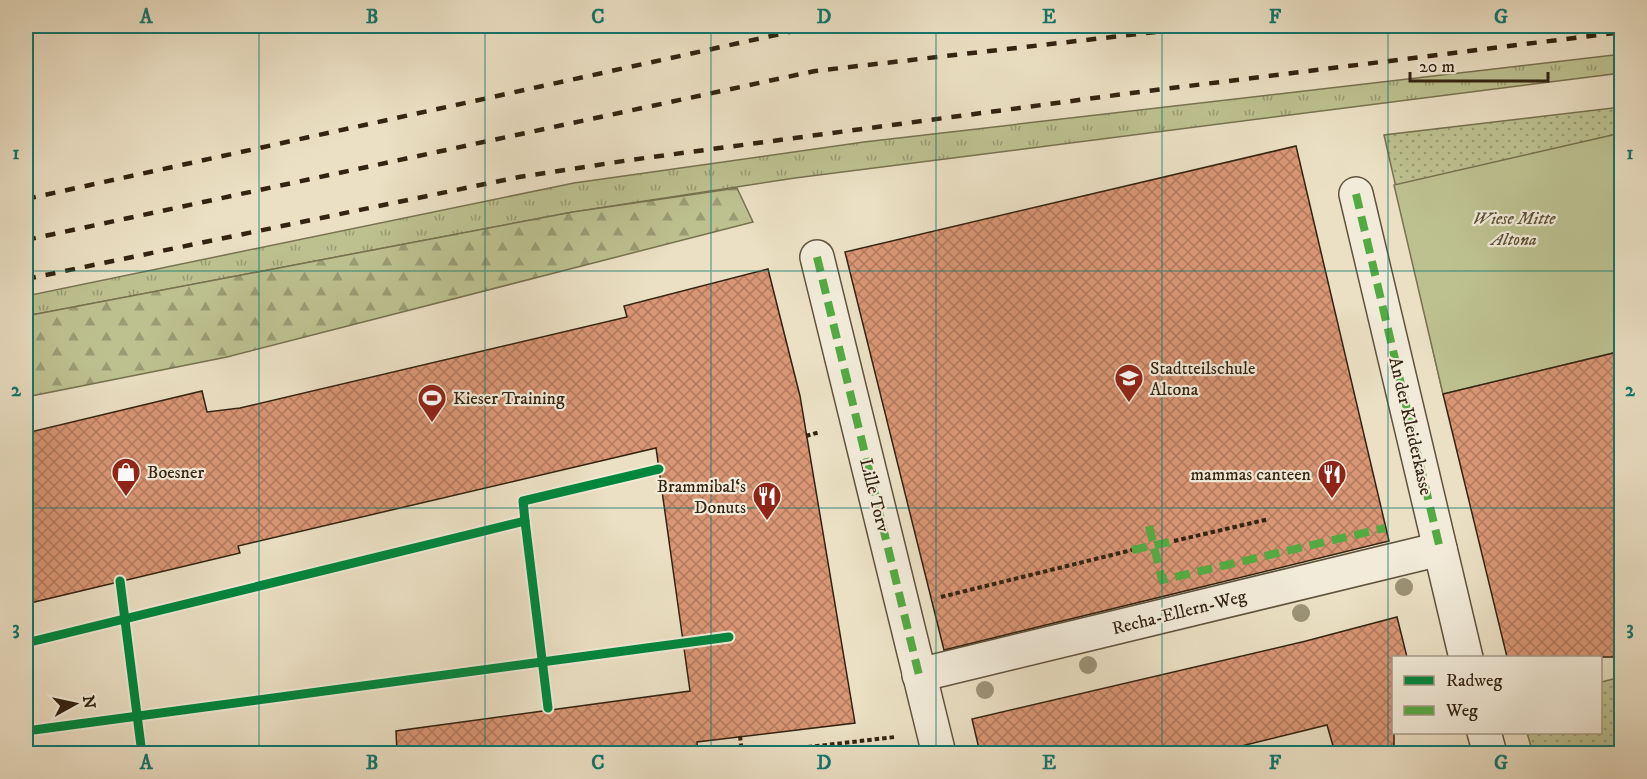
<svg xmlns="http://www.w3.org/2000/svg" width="1647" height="779" viewBox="0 0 1647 779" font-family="'IM FELL DW Pica',serif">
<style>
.grass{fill:url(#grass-tufts);stroke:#787250;stroke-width:1.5}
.forest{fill:url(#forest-firs);stroke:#787250;stroke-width:1.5}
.park{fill:url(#park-dots);stroke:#787250;stroke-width:1.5}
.pitch{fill:#bdc190;stroke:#787250;stroke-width:1.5}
.building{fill:url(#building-cross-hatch);stroke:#332310;stroke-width:1.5}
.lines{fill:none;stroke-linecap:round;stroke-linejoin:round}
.street-casing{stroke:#61523d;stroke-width:36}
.path{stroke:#332310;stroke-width:4;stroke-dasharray:4.5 3;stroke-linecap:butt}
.street{stroke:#f2ebd9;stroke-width:33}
.rail{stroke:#332310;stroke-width:4.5;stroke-dasharray:10 10;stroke-linecap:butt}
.quiet{stroke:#54aa42;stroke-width:8;stroke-dasharray:15 8;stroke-linecap:butt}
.cycleway-casing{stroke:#f2ebd9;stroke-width:13}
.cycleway{stroke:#00873e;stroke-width:9}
.tree{fill:#9c9276}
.grid{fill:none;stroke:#0f766e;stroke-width:1.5;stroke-opacity:0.55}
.labels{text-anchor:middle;stroke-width:4.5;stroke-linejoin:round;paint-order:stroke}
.park-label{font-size:18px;font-style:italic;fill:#5c5236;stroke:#f2ebd9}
.poi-label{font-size:18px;fill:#332310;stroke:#f2ebd9;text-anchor:start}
.street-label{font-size:18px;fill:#332310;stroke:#f2ebd9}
.neatline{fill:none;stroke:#0f766e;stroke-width:2}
.grid-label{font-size:20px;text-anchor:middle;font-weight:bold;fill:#0f766e}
</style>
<defs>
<pattern id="grass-tufts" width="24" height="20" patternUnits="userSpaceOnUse" patternTransform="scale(1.5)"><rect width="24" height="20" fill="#bdc190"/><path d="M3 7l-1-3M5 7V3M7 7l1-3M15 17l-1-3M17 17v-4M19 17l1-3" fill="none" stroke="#9a9c74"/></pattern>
<pattern id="forest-firs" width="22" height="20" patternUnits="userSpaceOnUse" patternTransform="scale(1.5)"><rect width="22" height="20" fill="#bdc190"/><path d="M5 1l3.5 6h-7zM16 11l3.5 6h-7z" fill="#9a9c74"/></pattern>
<pattern id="park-dots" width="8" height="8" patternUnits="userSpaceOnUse" patternTransform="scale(1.5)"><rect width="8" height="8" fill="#bdc190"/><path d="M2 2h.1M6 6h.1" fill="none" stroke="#9a9c74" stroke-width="1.8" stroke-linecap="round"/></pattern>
<pattern id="building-cross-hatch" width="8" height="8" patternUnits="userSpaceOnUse" patternTransform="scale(1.5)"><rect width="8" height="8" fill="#d99674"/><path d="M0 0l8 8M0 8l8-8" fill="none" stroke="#b17a5e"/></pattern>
</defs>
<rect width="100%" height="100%" fill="#ebe0c4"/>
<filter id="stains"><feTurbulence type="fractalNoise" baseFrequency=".00333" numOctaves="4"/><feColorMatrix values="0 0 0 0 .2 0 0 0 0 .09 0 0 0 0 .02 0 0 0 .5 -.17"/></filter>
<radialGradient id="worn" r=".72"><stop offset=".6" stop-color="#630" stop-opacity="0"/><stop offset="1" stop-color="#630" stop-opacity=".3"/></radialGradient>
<polygon class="grass" points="1614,55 1621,56 1621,73 795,178 573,212 26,316 26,296 574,183 864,142"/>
<polygon class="forest" points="737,188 753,222 227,357 26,397 26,316 573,212"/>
<g class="park">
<polygon points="1621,107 1621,351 1443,394 1384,135"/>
<polygon points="1621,677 1621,753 1533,753 1527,733 1600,732 1601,682"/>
</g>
<polygon class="pitch" points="1621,133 1621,351 1443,394 1394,185"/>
<g class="building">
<polygon points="1296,146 1389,541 944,650 845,252"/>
<polygon points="768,269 800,396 855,723 697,742 698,753 397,753 396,731 690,691 656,448 238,546 240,553 26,604 26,433 202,391 207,412 240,408 627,317 624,306"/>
<polygon points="1622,351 1622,657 1507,657 1443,394"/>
<polygon points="1397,617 1407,657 1394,657 1394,753 1335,753 1327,725 1213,753 980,753 972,719 1306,641"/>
</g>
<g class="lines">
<g class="street-casing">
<g id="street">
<polyline points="1356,194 1466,658"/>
<polyline points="817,257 939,754"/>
<polyline points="919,675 1440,549"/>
<polyline points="1484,732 1490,754"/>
</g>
</g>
<g class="path">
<polyline points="806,436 820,432"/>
<polyline points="1174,541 1269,519"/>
<polyline points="941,597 1132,550"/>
<polyline points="740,736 742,754"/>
<polyline points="748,754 895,737"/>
</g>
<use href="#street" class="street"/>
<g class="rail">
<polyline points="1489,26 1578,32"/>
<polyline points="26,199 817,26"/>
<polyline points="26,240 815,71 1173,30 1237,26"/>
<polyline points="26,279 519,177 630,160 1124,94 1622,32"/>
</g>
<g class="quiet">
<polyline points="1356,194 1440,549"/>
<polyline points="817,257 919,675"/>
<polyline points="1149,526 1162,580 1385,528"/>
<polyline points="1132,550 1174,541"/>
</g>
<g class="cycleway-casing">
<g id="cycleway">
<polyline points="525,521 548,708"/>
<polyline points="120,581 142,754"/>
<polyline points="26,643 525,521 523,501 659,469"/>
<polyline points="26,731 729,637"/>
</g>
</g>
<use href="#cycleway" class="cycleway"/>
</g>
<g class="tree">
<circle cx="1404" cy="587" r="9"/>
<circle cx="1301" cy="613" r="9"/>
<circle cx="1088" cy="665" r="9"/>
<circle cx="985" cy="690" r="9"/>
</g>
<path class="grid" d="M 259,26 L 259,754M 485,26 L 485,754M 711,26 L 711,754M 936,26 L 936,754M 1162,26 L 1162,754M 1388,26 L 1388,754M 26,271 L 1622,271M 26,508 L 1622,508"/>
<defs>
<g id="school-pin" transform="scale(1.5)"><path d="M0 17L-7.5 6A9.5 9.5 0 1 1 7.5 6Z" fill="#8f2418" stroke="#f2ebd9"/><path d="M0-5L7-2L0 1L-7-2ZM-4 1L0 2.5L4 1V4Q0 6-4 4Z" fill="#fff"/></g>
<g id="stadium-pin" transform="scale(1.5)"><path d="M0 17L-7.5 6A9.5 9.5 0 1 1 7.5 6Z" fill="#8f2418" stroke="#f2ebd9"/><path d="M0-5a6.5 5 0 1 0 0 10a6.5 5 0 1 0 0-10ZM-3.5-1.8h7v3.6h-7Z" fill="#fff"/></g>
<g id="shop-pin" transform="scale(1.5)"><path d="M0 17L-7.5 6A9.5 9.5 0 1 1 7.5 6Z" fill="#8f2418" stroke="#f2ebd9"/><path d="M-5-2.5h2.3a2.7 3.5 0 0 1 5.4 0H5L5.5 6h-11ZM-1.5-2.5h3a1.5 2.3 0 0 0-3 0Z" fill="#fff"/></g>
<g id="restaurant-pin" transform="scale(1.5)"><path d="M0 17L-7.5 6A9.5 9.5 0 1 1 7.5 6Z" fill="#8f2418" stroke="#f2ebd9"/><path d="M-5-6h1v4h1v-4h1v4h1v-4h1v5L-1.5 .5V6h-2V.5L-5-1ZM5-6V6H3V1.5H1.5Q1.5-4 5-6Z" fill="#fff"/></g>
</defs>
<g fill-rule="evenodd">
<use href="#school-pin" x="1129" y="378"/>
<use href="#stadium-pin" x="432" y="398"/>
<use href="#shop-pin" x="126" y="472"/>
<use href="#restaurant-pin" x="1332" y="474"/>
<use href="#restaurant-pin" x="767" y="496"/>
</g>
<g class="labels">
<g class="park-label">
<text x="1514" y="224">Wiese Mitte<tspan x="1514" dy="21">Altona</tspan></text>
</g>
<g class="poi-label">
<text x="1150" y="374">Stadtteilschule<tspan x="1150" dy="21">Altona</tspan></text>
<text x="453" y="404">Kieser Training</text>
<text x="147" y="478">Boesner</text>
<text x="1311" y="480" text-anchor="end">mammas canteen</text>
<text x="746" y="492" text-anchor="end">Brammibal‘s<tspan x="746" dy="21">Donuts</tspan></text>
</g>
<g class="street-label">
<text transform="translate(1411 426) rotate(77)" y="6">An der Kleiderkasse</text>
<text transform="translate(875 495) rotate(76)" y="6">Lille Torv</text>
<text transform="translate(1179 612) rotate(-14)" y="6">Recha-Ellern-Weg</text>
</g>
</g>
<rect width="1647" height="779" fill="none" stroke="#ebe0c4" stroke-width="66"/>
<rect x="1392" y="656" width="210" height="78" fill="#f2ebd9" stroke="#a69b89" stroke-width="1.5"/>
<rect x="1404" y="676" width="30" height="9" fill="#00873e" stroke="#a69b89" stroke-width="1.5"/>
<text x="1446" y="686" font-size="18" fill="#332310">Radweg</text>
<rect x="1404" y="706" width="30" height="9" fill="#54aa42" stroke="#a69b89" stroke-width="1.5"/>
<text x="1446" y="716" font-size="18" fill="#332310">Weg</text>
<g transform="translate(75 704) rotate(82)" stroke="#f2ebd9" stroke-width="4.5" paint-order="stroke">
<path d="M0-4.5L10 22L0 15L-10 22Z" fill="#332310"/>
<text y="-9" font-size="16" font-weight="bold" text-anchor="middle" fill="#332310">N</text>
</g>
<path d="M1410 72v9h138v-9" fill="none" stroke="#332310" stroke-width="3"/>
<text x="1419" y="72" font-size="18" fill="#332310" stroke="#f2ebd9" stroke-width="4.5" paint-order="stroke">20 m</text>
<rect x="33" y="33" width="1581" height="713" class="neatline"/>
<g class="grid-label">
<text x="146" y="23">A</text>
<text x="372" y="23">B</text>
<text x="598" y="23">C</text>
<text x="824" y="23">D</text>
<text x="1049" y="23">E</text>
<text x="1275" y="23">F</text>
<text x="1501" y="23">G</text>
<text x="16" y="159">1</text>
<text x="1630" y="159">1</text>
<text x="16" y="396">2</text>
<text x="1630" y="396">2</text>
<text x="16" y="634">3</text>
<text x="1630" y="634">3</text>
<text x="146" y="769">A</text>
<text x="372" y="769">B</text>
<text x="598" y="769">C</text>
<text x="824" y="769">D</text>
<text x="1049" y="769">E</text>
<text x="1275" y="769">F</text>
<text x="1501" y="769">G</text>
</g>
<rect width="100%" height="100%" filter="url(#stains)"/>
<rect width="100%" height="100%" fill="url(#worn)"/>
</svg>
